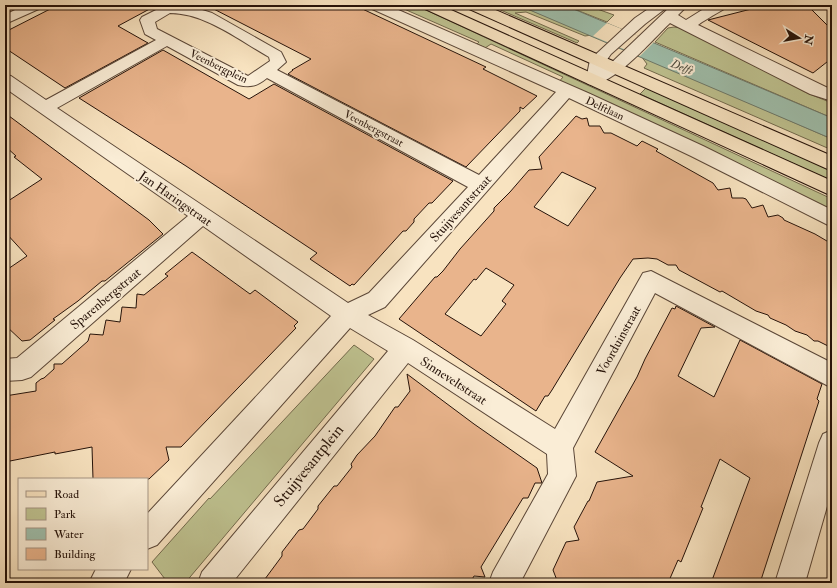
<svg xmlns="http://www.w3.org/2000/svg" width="837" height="588" viewBox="0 0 837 588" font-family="'IM FELL Double Pica',serif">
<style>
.green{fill:#bfc391;stroke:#726a4d}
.water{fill:#9fbfac;stroke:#6e7a6b}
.pier{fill:#f8e3c0}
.building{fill:#e9b48c;stroke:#251209;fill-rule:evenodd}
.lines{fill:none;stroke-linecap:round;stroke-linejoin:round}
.minor-casing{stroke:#5a4637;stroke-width:2}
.major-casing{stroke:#251209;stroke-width:2}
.minor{fill:#faedd6;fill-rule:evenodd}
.major{fill:#f8e3c0;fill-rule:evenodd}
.labels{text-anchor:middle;stroke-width:4;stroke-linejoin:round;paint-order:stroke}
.far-street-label{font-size:11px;fill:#251209;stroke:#faedd6}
.far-water-label{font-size:12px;font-style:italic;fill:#504f42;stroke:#faedd6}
.street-label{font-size:13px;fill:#251209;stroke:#faedd6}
.near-street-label{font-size:16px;fill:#251209;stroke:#faedd6}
</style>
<rect width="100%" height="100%" fill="#f8e3c0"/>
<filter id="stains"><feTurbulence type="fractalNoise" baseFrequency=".005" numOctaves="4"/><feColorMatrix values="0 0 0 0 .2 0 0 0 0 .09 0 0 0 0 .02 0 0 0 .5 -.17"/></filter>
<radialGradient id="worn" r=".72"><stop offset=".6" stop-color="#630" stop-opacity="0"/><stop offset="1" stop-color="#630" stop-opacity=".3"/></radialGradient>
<g class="green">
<polygon points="395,5 415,5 424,9 832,199 832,211 586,92 571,89 558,83 563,77 491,44 485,48 477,44 479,42"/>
<polygon points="489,5 518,5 592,35 585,36 526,12 515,13 579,41 577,43"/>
<polygon points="564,5 586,5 614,15 607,22"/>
<polygon points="674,27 682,28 812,95 832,103 832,118 655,42 668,28"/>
<polygon points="641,56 832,139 832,150 644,68 647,64"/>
<polygon points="646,88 832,171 832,181 640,94"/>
<polygon points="354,345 374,359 185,583 168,583 152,562 209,498 210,499"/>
</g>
<polygon class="water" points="518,5 564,5 832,118 832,139"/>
<polygon class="pier" points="607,23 654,42 640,56 593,36"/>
<g class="building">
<polygon points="58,5 111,5 114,6 117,5 157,5 118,26 148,43 65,88 5,48 5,32"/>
<polygon points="206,5 354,5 486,67 483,69 537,96 523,109 520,107 520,111 466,167 288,74 293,70 292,70 311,59"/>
<polygon points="767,5 807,5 832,30 832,58 813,73 708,20"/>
<polygon points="163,50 249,99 274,84 453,181 432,203 429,203 414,219 414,222 406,231 403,231 364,274 354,285 352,284 350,286 310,259 317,253 186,166 79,98"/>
<polygon points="5,113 149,220 163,234 105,281 102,281 78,301 53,319 55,320 30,340 22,341 5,325 5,271 27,256 5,232 5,203 42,179 14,157 16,156 5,146"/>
<path d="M 576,116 L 582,119 L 587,118 L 589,126 L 600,126 L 604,133 L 611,133 L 637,146 L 642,141 L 658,149 L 656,151 L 713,183 L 718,190 L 730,188 L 732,198 L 743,198 L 746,199 L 752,208 L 763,205 L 768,217 L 778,215 L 783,218 L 784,220 L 815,234 L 832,244 L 832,348 L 818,341 L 814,341 L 807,335 L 795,331 L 786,325 L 770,318 L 768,315 L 756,311 L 722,291 L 720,292 L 679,270 L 676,265 L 668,265 L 657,259 L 648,258 L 633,259 L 620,278 L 552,390 L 548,396 L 545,396 L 536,411 L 399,319 L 435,277 L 437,277 L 443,271 L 460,249 L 494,211 L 494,208 L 510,192 L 529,170 L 542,169 L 539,157 ZM 562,172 L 596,188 L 568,226 L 534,207 ZM 486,268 L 514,285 L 502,301 L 506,304 L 481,336 L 445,314 L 474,279 L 476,280 Z"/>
<polygon points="192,252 250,294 255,290 298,322 294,326 296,328 181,447 166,447 169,460 149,479 93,479 92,447 55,454 55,452 5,462 5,396 36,391 36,383 41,379 44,378 54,369 54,364 62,364 88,341 90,334 103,335 106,320 120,322 122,307 136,308 137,294 144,295 168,276 165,274"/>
<polygon points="676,306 715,327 701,328 678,376 714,397 740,340 822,384 817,399 819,401 760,583 711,583 750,478 720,459 701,507 703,508 681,562 678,560 668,583 558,583 553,570 566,542 579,540 574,527 588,501 589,501 597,482 633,476 595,452 637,377 645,359 672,308 675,309"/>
<polygon points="407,374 474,424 537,468 542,483 535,483 528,498 523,498 481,567 485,577 474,576 470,583 262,583 282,556 282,552 299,530 303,529 318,509 318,506 334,486 337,486 352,467 351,464 357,455 375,436 395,407 398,407 410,391"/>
</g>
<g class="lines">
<g class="minor-casing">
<g id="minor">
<polygon points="25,5 43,5 41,8 5,24 5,15"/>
<path d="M 166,5 L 186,5 L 212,13 L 281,52 L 286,62 L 277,70 L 479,175 L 556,92 L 370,8 L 368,5 L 387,5 L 588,93 L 703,146 L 832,210 L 832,227 L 691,156 L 569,98 L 385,307 L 368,315 L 413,340 L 555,429 L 643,273 L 651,271 L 832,363 L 832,388 L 655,293 L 573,448 L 576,476 L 520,583 L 489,583 L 493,572 L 548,474 L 547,454 L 408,363 L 232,583 L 198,583 L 202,572 L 388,351 L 350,328 L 157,545 L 147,549 L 147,514 L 331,316 L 203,226 L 31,377 L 22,380 L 5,381 L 5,359 L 17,358 L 188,216 L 5,88 L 5,75 L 11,76 L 46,100 L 156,40 L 145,34 L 140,20 L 142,17 ZM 170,13 C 205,13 239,40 269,57 L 270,61 L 248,76 L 157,29 L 155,22 ZM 167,46 L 238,85 C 251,88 257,86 267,78 L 468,187 L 369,293 L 348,303 L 57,108 Z"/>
<path d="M 654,5 L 670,5 L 645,24 L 611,54 L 606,61 L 604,67 L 609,65 L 672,5 L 685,5 L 684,9 L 678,15 L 686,20 L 710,5 L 730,5 C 728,7 703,21 698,25 L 832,90 L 832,101 L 810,94 L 670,23 C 654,38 611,89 588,84 L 586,80 L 590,60 L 593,57 L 635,18 Z"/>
<polygon points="832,430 832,489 805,583 775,583 819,443 823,434"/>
<polygon points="96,569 131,569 124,583 89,583"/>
</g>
</g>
<g class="major-casing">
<g id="major">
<polygon points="421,5 440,5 832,181 832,196 423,8"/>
<polygon points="465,5 484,5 832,156 832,171 467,8"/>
</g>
</g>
<use href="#minor" class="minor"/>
<use href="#major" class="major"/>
</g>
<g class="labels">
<g class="far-street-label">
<text transform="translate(219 66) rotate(26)" y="4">Veenbergplein</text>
<text transform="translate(605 108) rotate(25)" y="4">Delftlaan</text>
<text transform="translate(374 128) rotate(28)" y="4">Veenbergstraat</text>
</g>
<g class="far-water-label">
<text transform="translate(682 67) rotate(22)" y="4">Delft</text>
</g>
<g class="street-label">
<text transform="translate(176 198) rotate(35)" y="5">Jan Haringstraat</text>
<text transform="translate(460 208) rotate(-48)" y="5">Stuijvesantstraat</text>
<text transform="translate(105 298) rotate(-40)" y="5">Sparenbergstraat</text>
<text transform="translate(618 340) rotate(-61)" y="5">Voorduinstraat</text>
<text transform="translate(454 380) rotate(33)" y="5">Sinneveltstraat</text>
</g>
<g class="near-street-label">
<text transform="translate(308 465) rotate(-51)" y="6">Stuijvesantplein</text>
</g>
</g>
<rect width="837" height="588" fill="none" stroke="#f8e3c0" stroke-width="20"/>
<rect x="6" y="6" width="825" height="576" fill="none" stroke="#251209" stroke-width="2"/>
<rect x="10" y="10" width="817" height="568" fill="none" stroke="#251209"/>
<rect x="18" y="478" width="130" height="92" fill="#faedd6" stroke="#a59584"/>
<rect x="26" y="491" width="20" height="6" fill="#f8e3c0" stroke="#a59584"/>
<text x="54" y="498" font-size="12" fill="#251209">Road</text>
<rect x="26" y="508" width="20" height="12" fill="#bfc391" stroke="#a59584"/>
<text x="54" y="518" font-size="12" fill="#251209">Park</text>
<rect x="26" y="528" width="20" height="12" fill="#9fbfac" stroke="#a59584"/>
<text x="54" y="538" font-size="12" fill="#251209">Water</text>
<rect x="26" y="548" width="20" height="12" fill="#e9b48c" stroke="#a59584"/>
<text x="54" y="558" font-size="12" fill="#251209">Building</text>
<g transform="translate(799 38) rotate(101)" stroke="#faedd6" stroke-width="3" paint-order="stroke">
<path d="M0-3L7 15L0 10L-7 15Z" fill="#251209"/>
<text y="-6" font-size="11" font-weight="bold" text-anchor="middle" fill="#251209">N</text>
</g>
<rect width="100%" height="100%" filter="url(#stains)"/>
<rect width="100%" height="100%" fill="url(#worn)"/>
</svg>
